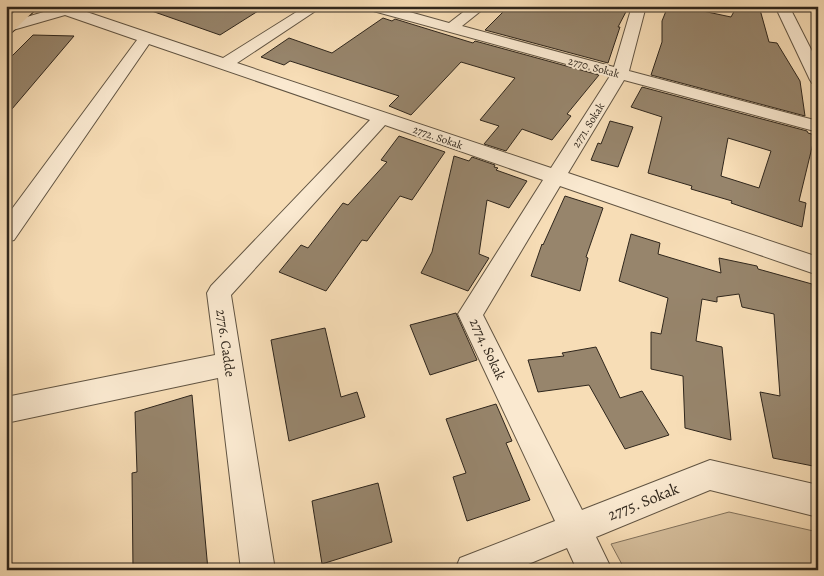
<svg xmlns="http://www.w3.org/2000/svg" width="824" height="576" viewBox="0 0 824 576" font-family="Alegreya,serif">
<style>
.green{fill:#d5be9c;stroke:#82725c}
.building{fill:#97856c;stroke:#2f261c;fill-rule:evenodd}
.lines{fill:none;stroke-linecap:round;stroke-linejoin:round}
.minor-casing{stroke:#615442;stroke-width:2}
.major-casing{stroke:#2f261c;stroke-width:2}
.minor{fill:#fae9d0;fill-rule:evenodd}
.major{fill:#f7ddb6;fill-rule:evenodd}
.labels{text-anchor:middle;stroke-width:4;stroke-linejoin:round;paint-order:stroke}
.far-street-label{font-size:11px;fill:#2f261c;stroke:#fae9d0}
.street-label{font-size:14px;fill:#2f261c;stroke:#fae9d0}
.near-street-label{font-size:16px;fill:#2f261c;stroke:#fae9d0}
</style>
<rect width="100%" height="100%" fill="#f7ddb6"/>
<filter id="stains"><feTurbulence type="fractalNoise" baseFrequency=".004" numOctaves="4"/><feColorMatrix values="0 0 0 0 .2 0 0 0 0 .09 0 0 0 0 .02 0 0 0 .5 -.17"/></filter>
<radialGradient id="worn" r=".72"><stop offset=".6" stop-color="#630" stop-opacity="0"/><stop offset="1" stop-color="#630" stop-opacity=".3"/></radialGradient>
<polygon class="green" points="729,512 818,532 818,570 625,570 611,544"/>
<g class="building">
<polygon points="147,6 266,6 220,35 146,9"/>
<polygon points="509,6 560,6 582,11 583,6 629,6 618,27 620,27 608,63 485,30"/>
<polygon points="668,6 679,6 731,17 737,6 759,6 769,42 777,43 800,81 805,116 651,75 662,42 662,21"/>
<polygon points="383,18 392,21 395,19 473,43 475,41 599,75 567,114 571,116 552,140 522,129 506,151 484,144 499,126 480,120 515,78 461,62 411,115 389,106 399,96 290,61 284,65 261,57 289,38 332,53"/>
<polygon points="33,35 74,36 6,116 6,62"/>
<path d="M 642,87 L 807,131 L 808,133 L 815,135 L 799,201 L 806,203 L 802,227 L 731,203 L 732,201 L 691,189 L 692,186 L 648,173 L 662,117 L 631,107 ZM 728,138 L 771,151 L 759,188 L 721,176 Z"/>
<polygon points="610,121 633,127 618,167 591,160 598,143 601,144"/>
<polygon points="399,136 445,152 412,200 400,196 367,241 362,240 326,291 279,272 301,245 308,248 343,203 348,205 387,162 381,160"/>
<polygon points="454,156 469,161 472,157 495,165 494,167 498,168 496,170 527,181 509,208 487,200 479,254 489,258 468,291 421,273 432,252"/>
<polygon points="565,196 603,208 586,257 588,258 580,291 531,276 542,244 543,245"/>
<polygon points="631,234 660,243 658,254 721,273 719,258 757,266 758,269 812,284 818,341 818,467 773,458 760,392 780,396 774,314 742,307 739,294 717,297 717,302 702,299 696,341 722,347 731,440 685,428 683,376 651,369 651,332 661,334 668,298 619,281"/>
<polygon points="456,313 477,360 430,375 410,325"/>
<polygon points="325,328 341,397 357,392 365,417 289,441 271,340"/>
<polygon points="596,347 620,398 642,391 669,435 625,449 589,385 538,392 528,360 564,356 562,353"/>
<polygon points="192,395 208,570 133,570 132,473 137,472 135,412"/>
<polygon points="496,404 512,441 506,443 530,500 467,521 453,477 466,473 446,419"/>
<polygon points="378,483 392,542 322,564 312,501"/>
</g>
<g class="lines">
<g class="minor-casing">
<g id="minor">
<polygon points="52,6 69,6 223,58 306,6 323,6 237,63 551,168 610,76 366,9 364,6 388,6 449,23 471,6 487,6 462,26 614,67 632,6 646,6 629,71 818,121 818,132 624,80 568,173 818,257 818,275 560,186 483,315 582,510 710,460 818,485 818,517 710,490 596,537 612,570 577,570 567,548 514,570 455,570 460,558 555,521 458,314 543,180 385,125 231,295 275,570 241,570 218,378 6,423 6,397 215,355 207,293 211,286 370,120 149,44 14,240 6,242 6,217 137,40 65,15 6,32 6,23 54,9"/>
<polygon points="775,6 789,6 818,63 818,85 812,83 810,80"/>
</g>
</g>
<g class="major-casing">
<polygon id="major" points="21,6 39,6 12,32 6,33 6,19"/>
</g>
<use href="#minor" class="minor"/>
<use href="#major" class="major"/>
</g>
<g class="labels">
<g class="far-street-label">
<text transform="translate(594 67) rotate(15)" y="4">2770. Sokak</text>
<text transform="translate(588 125) rotate(-58)" y="4">2771. Sokak</text>
<text transform="translate(438 137) rotate(19)" y="4">2772. Sokak</text>
</g>
<g class="street-label">
<text transform="translate(226 343) rotate(82)" y="5">2776. Cadde</text>
<text transform="translate(488 349) rotate(65)" y="5">2774. Sokak</text>
</g>
<g class="near-street-label">
<text transform="translate(643 501) rotate(-22)" y="6">2775. Sokak</text>
</g>
</g>
<rect width="824" height="576" fill="none" stroke="#f7ddb6" stroke-width="25"/>
<rect x="8" y="8" width="809" height="561" fill="none" stroke="#2f261c" stroke-width="2.5"/>
<rect x="12" y="12" width="799" height="551" fill="none" stroke="#2f261c"/>
<rect width="100%" height="100%" filter="url(#stains)"/>
<rect width="100%" height="100%" fill="url(#worn)"/>
</svg>
